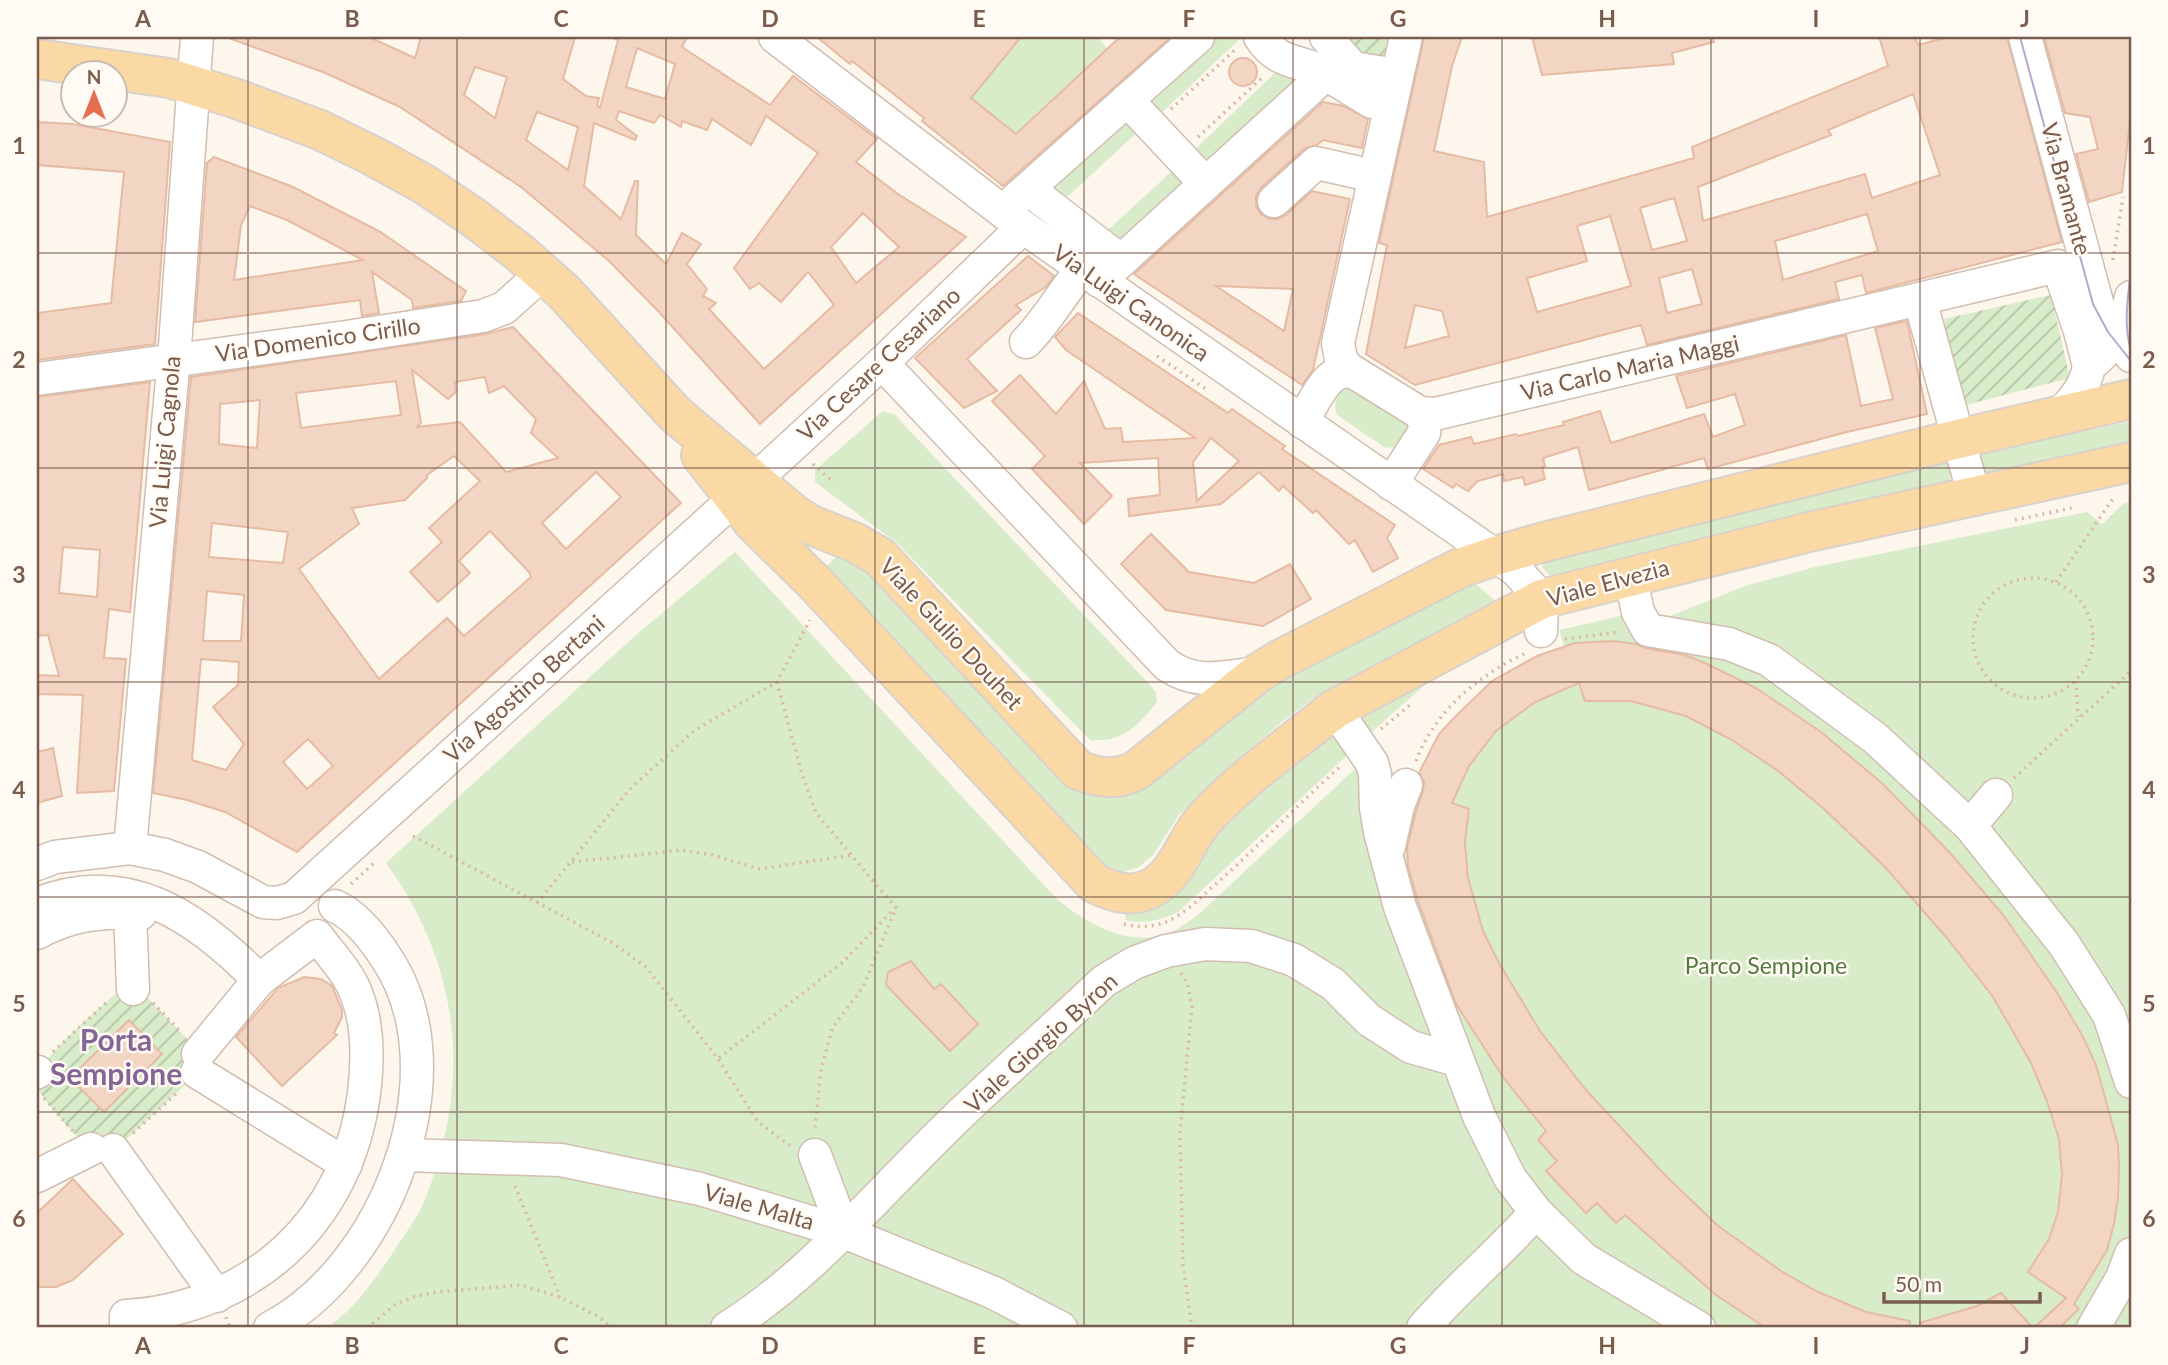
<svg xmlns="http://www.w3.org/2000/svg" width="2168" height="1365" viewBox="0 0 2168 1365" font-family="Lato,sans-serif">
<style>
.green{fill:#d8ecc9}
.garden{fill:url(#garden-furrows)}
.building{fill:#f3d5c3;stroke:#e6bba3;stroke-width:2;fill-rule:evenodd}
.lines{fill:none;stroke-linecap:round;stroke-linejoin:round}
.minor-casing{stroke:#d1beb0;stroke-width:35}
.major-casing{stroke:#dad1cd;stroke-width:42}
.path{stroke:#d9b8a5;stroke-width:3.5;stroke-dasharray:2 5;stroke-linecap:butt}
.minor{stroke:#fff;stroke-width:32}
.major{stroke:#fbd9a5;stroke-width:38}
.tram{stroke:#b9a8c9;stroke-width:2}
.grid{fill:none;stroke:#7a5c4d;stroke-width:2;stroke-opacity:0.55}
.labels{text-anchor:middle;stroke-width:5;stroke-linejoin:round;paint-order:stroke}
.street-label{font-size:23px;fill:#7a5c4d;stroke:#fffaf3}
.park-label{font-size:23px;fill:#537a41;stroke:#fffaf3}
.district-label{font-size:30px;font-weight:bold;fill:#846695;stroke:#fffaf3}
.neatline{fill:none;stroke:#7a5c4d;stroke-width:2.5}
.grid-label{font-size:23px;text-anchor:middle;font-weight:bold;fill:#7a5c4d}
</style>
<defs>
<pattern id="garden-furrows" width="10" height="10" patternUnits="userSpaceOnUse" patternTransform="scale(1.75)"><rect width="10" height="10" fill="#d8ecc9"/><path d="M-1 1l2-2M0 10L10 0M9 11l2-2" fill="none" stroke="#b4c2a5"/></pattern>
</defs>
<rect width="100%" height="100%" fill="#fdf6ec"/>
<g class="green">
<polygon points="1021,37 1097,37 1107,48 1002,146 1001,122 971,98"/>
<polygon points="1213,37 1242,37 1154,120 1139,102"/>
<polygon points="1277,71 1311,77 1206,175 1188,156"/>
<polygon points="1129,110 1144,126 1065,199 1049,182"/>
<polygon points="1179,165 1195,183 1116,255 1100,237"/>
<path d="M 1349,386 L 1408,421 L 1410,430 C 1403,440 1398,451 1384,447 L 1337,415 C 1332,403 1337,391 1349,386 Z"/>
<path d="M 883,411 L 894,414 L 1151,686 L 1156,692 L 1157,701 C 1148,715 1130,734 1114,738 C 1106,741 1099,739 1091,741 L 897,543 L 815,482 L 815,470 Z"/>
<polygon points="2128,422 2131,430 2131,443 1984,476 1976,454"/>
<polygon points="1949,460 1951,485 1557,580 1548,574 1542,567 1543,557"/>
<path d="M 2131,501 L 2131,1328 L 326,1328 C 355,1310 377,1276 396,1248 C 403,1236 412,1225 419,1212 C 428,1195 434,1176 439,1157 C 470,1053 450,951 386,863 L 636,635 L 735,552 L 1056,898 C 1088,925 1133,951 1175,930 C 1183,927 1190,920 1198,915 L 1357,767 L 1413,789 C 1420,771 1427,752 1438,736 C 1446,724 1458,714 1468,704 C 1497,677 1526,657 1564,646 L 1559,630 L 1638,612 L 1661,618 L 1668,617 L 1748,585 L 1815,567 L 2087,512 L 2102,524 L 2123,504 Z"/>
<polygon points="837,556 852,556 1087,788 1291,671 1470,579 1498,603 1311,700 1278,725 1220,775 1179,815 1153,855 1139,867 1119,873 1098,868 826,573 827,566"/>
<polygon points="1435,676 1367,736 1354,720"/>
<path d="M 1338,732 L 1352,751 L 1178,912 C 1161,920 1144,925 1125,920 L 1126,914 C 1146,913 1163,906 1179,892 L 1218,834 L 1238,813 Z"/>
</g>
<g class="garden">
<polygon points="1332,37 1396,37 1388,58 1368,66"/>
<polygon points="2051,295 2070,378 1962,406 1944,319"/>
<path d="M 122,991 L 144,994 L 192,1044 L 193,1078 L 119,1146 L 85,1145 C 75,1134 39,1097 37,1086 C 32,1062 96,1012 115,994 Z"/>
</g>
<g class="building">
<path d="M 232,37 L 369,37 L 415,58 L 421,37 L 575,37 L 563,79 L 586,96 L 599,98 L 597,105 L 600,108 L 618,40 L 611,37 L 687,37 L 682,47 L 770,105 L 793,76 L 877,139 L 856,162 L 898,194 L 966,237 L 760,424 L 659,312 L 609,261 L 521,187 L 400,107 L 323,72 L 231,39 ZM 637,48 L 675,64 L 665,99 L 626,87 ZM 475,67 L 507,77 L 495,118 L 464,95 ZM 619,111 L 654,123 L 660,115 L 681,127 L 682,121 L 707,130 L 712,119 L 751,145 L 766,116 L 818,153 L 734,268 L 750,289 L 759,283 L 781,302 L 808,272 L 834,305 L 764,369 L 709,309 L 716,303 L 703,296 L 707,289 L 687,264 L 701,244 L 682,233 L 666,264 L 636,235 L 638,181 L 635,181 L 621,219 L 584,186 L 594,123 L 635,140 L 637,136 L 616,120 ZM 537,112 L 578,127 L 568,170 L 526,140 ZM 863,213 L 899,247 L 856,283 L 831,247 Z"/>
<polygon points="817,37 1021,37 971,98 1016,134 1120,37 1171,37 1003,186 922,121 924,118 852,61 850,64"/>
<path d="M 1424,37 L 1462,37 L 1452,66 L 1434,151 L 1484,162 L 1487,217 L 1694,158 L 1692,147 L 1888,66 L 1879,37 L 1915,37 L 1918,45 L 1948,37 L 2007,37 L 2062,242 L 1866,293 L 1862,275 L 1835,282 L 1839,299 L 1647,345 L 1641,325 L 1415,385 L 1366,354 L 1387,245 L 1379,243 ZM 1913,94 L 1940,175 L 1872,198 L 1865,174 L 1703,221 L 1698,187 L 1831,135 L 1828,130 ZM 1674,198 L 1687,241 L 1652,250 L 1640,208 ZM 1867,214 L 1878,251 L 1783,280 L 1775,241 ZM 1610,216 L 1631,286 L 1537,312 L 1527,278 L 1587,261 L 1577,226 ZM 1692,269 L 1702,304 L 1667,313 L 1659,278 ZM 1415,305 L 1442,311 L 1449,336 L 1405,348 Z"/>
<polygon points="1532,37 1713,37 1714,42 1672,53 1674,64 1542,75"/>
<polygon points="2044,37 2131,37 2131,112 2122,192 2089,202 2076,154 2098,149 2090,117 2065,113"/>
<circle cx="1243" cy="72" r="14"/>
<path d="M 1323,102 L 1344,106 L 1368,119 L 1362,148 L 1323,140 L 1317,145 L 1304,149 L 1262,187 L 1256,196 L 1256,206 L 1261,214 L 1269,219 L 1277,219 L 1286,215 L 1312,191 L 1350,199 L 1313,370 L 1302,385 L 1134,274 ZM 1216,286 L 1293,289 L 1284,331 Z"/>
<polygon points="37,122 73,124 170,142 155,344 37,360 37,313 111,303 124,172 37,165"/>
<path d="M 214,157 L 293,187 L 379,231 L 466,291 L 461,301 L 413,308 L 412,300 L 372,272 L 379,313 L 362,316 L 360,300 L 195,322 L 207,163 ZM 250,206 L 287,220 L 363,260 L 234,280 L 241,225 Z"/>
<polygon points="1028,256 1054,276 1046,287 1016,305 1021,310 967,359 997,391 964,408 915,358"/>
<path d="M 1078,313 L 1228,413 L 1232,409 L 1285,446 L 1282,449 L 1395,525 L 1387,538 L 1398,558 L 1373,572 L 1355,540 L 1349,544 L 1316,510 L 1313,513 L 1283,486 L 1279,491 L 1259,472 L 1221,504 L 1129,516 L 1128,499 L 1160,495 L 1158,458 L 1080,463 L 1112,496 L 1084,524 L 1032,469 L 1045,456 L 992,401 L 1020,375 L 1056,414 L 1084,381 L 1105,429 L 1121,428 L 1123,442 L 1195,438 L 1066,350 L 1055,337 ZM 1211,438 L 1239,461 L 1197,501 L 1193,462 Z"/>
<polygon points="1907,321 1927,414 1847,432 1708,469 1704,458 1589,490 1578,447 1543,458 1545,466 1542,467 1545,479 1525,485 1523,477 1504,481 1503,474 1478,481 1468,491 1456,484 1453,488 1423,469 1439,445 1471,437 1474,444 1516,434 1518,436 1564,425 1563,422 1600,411 1611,443 1704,414 1713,437 1745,425 1735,394 1687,408 1676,376 1846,335 1861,406 1893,399 1875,328"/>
<path d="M 513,327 L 681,503 L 297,852 L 225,812 L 187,800 L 153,793 L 191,377 L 486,334 ZM 412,370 L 448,399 L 456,392 L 455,382 L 485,377 L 489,393 L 504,386 L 536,419 L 531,433 L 558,458 L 506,472 L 460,422 L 417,427 L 421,423 ZM 396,381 L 401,415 L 301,428 L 296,393 ZM 260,400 L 257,448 L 219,444 L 220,404 ZM 454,456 L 480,481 L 429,528 L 442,542 L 410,572 L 438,602 L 470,573 L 459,561 L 490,531 L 529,572 L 531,577 L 464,636 L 447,618 L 379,679 L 299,569 L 359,524 L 352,508 L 405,500 L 427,478 L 427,475 ZM 596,472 L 621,497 L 566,549 L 542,523 ZM 212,523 L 288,532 L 283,563 L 209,557 ZM 207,591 L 244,595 L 241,641 L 203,641 ZM 201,659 L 239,662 L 238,685 L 213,707 L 244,744 L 226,770 L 192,760 ZM 308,739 L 333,766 L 307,789 L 283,762 Z"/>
<path d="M 150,382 L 130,612 L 109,609 L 104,658 L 126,659 L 114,791 L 77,793 L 83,695 L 37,694 L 37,675 L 59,676 L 48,635 L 37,636 L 37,397 ZM 63,547 L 100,550 L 97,597 L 59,593 Z"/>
<polygon points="1151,534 1189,572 1254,583 1290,564 1311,599 1263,626 1166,610 1121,564"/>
<polygon points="1612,641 1636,644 1645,648 1685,655 1705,663 1756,688 1821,732 1883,784 1952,855 2004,916 2056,991 2082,1035 2096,1065 2118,1145 2119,1166 2118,1197 2114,1224 2107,1250 2074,1304 2079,1309 2059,1328 2034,1328 2066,1298 2028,1272 2049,1239 2058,1212 2062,1175 2059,1139 2048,1104 2031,1063 1993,997 1946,937 1885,867 1824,809 1777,770 1732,740 1686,716 1631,701 1585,701 1579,683 1535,702 1496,731 1469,766 1452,803 1469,809 1465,842 1468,878 1483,931 1499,963 1540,1031 1586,1090 1665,1175 1717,1225 1781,1271 1816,1291 1866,1312 1910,1321 1909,1328 1766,1328 1716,1295 1625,1215 1616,1223 1597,1203 1586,1213 1546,1171 1557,1161 1538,1140 1546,1131 1503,1077 1456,1004 1418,901 1408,867 1407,848 1416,811 1423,791 1424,781 1419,773 1439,734 1455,717 1492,681 1537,656 1575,643"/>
<polygon points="53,748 62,796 37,803 37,752"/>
<polygon points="911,961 934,989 941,984 978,1024 950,1051 886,985 888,972"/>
<polygon points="304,977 321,979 332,986 342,1010 342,1017 334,1033 337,1035 282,1086 236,1037 278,988"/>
<polygon points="129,1020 162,1054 104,1112 70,1078"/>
<polygon points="73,1179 123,1234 73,1280 56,1287 37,1287 37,1213"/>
<polygon points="2001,1293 2033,1328 1921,1328 1920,1323 1977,1306"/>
</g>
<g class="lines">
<g class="minor-casing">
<g id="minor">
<polyline points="775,37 1023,227 1516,570 1542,599 1541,631"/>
<polyline points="1326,37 1353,68 1397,75"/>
<polyline points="1406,37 1338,343 1341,359 1347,368 1420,413 1435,414 2058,266 2080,331 2089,366"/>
<polyline points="2025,37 2098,306 2116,338 2131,356"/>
<polyline points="1333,68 1326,74 1372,102"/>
<polyline points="1127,100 1205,183"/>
<polyline points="1028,189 1120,260"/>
<polyline points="1015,200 1198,37"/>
<polyline points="1274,201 1316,163 1374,176"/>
<path d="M 1099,281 L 1326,74 C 1299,58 1280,67 1260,37"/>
<polyline points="1920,300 1974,495"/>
<path d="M 1026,342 C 1048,320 1062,293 1082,269"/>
<path d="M 882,363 L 1167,665 C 1198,686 1223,677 1258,673"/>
<polyline points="37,379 346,337 483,316 504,308 543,273"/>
<path d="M 2059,415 C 2073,401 2086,386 2089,366 C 2113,348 2125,326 2131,297"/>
<path d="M 1302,422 C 1313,405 1327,366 1351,372"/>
<polyline points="1391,484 1424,433 1425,423 1420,413"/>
<polyline points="1630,575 1638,612 1648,630 1729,644 1769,660 1875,738 1970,826 2064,944 2109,1015 2131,1082"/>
<polyline points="1335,709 1372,763 1375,774 1376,808 1380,832 1400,907 1479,1116 1510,1178 1536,1212 1584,1259 1699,1328"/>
<polyline points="1970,826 1996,795"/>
<polyline points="1389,846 1398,806 1406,785"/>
<polyline points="130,848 175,346 197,37"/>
<polyline points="37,864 55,857 130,848 165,855 198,867 263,902 277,903 294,898 755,480 882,363 1023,227"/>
<path d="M 37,904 C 128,868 197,917 259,980"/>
<polyline points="130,913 133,989"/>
<path d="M 37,933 C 69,915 104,910 140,914"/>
<polyline points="37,1072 38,1072"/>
<polyline points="197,1072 346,1164"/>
<polyline points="113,1150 217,1296"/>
<polyline points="404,1155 561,1160 700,1189 844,1232 992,1292 1061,1328"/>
<polyline points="815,1155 844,1232"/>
<polyline points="37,1176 91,1149"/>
<path d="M 126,1328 L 126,1316 C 253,1308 348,1220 364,1093 C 368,1061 368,1023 356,993 C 348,972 330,954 317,936 L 259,980 L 198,1054"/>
<path d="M 270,1328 C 386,1268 462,1073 387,959 C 375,940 356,916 335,906"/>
<path d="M 727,1328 C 807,1278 869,1204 936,1138 C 990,1084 1048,1034 1104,981 L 1134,963 L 1166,951 L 1205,944 L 1251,946 L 1294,960 L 1333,984 L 1369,1020 L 1411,1047 L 1457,1060"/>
<path d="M 1423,1328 C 1458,1287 1500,1253 1536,1212"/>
<polyline points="2093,1328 2122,1278 2131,1254"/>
</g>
</g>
<g class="major-casing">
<g id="major">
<path d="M 37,59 L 169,78 L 234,98 L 320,130 L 373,156 L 424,184 L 473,217 L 520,253 L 564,292 L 675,414 L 795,515 L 811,525 L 854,542 L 880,557 L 1078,770 C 1099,778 1117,781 1137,770 L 1258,673 L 1279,660 L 1460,568 L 1495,556 L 1544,542 L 1958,439 L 2131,399"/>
<path d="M 701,455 L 754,523 L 814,582 L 1094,883 C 1115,893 1134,899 1155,886 C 1179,871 1187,837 1206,817 C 1241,780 1283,750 1322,719 L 1335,709 L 1542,599 L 1809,532 L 2131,462"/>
</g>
</g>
<g class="path">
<polyline points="1171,109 1237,48"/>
<polyline points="1198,137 1264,76"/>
<polyline points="2113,260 2123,197"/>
<polyline points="1157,356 1206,389"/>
<polyline points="813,464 833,482"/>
<polyline points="2015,520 2076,507"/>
<circle cx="2033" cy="638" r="60"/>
<polyline points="2056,582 2114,497"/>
<polyline points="1565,639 1620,632"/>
<polyline points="2076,681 2078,717"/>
<polyline points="777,682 802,774 816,813 896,908 863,987 833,1027 821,1069 815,1130"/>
<polyline points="1381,729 1410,705"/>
<path d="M 1416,761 C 1435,710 1480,674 1528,652"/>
<polyline points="2014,778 2131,671"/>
<polyline points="413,836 611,942 645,966 718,1059 758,1122 792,1147"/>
<polyline points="572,862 682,850 712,855 760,869 851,855"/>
<polyline points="351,884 374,863"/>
<polyline points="537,903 630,789 695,730 777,682 810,620"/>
<path d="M 1124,924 C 1138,928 1152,927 1166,922 C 1185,914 1201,897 1217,883 C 1260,845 1299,803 1342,765"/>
<polyline points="1181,973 1187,983 1192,1006 1180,1132 1183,1265 1192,1328"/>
<polyline points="153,1003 182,1033"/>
<polyline points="53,1052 109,1000"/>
<polyline points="719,1058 842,963 894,909"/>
<polyline points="44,1098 73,1131"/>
<polyline points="133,1133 179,1091"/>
<polyline points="515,1186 560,1297"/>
<polyline points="226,1317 230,1328"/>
<polyline points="367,1328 396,1304 416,1296 437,1292 521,1285 560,1297 599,1317 612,1328"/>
</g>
<use href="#minor" class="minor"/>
<use href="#major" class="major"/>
<g class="tram">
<polyline points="2020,37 2093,304 2108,332 2131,361"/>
<path d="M 2131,270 C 2128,298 2123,323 2131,351"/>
</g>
</g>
<path class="grid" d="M 248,37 L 248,1328M 457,37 L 457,1328M 666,37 L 666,1328M 875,37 L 875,1328M 1084,37 L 1084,1328M 1293,37 L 1293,1328M 1502,37 L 1502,1328M 1711,37 L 1711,1328M 1920,37 L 1920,1328M 37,253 L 2131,253M 37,468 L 2131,468M 37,682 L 2131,682M 37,897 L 2131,897M 37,1112 L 2131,1112"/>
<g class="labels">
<g class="street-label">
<text transform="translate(2066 189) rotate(75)" y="8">Via Bramante</text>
<text transform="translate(1131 303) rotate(35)" y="8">Via Luigi Canonica</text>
<text transform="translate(318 340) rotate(-8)" y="8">Via Domenico Cirillo</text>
<text transform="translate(879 364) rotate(-43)" y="8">Via Cesare Cesariano</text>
<text transform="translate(1630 368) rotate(-13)" y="8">Via Carlo Maria Maggi</text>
<text transform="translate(165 442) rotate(-85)" y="8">Via Luigi Cagnola</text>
<text transform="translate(1608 583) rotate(-15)" y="8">Viale Elvezia</text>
<text transform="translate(951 634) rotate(47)" y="8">Viale Giulio Douhet</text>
<text transform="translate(524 689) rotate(-42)" y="8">Via Agostino Bertani</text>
<text transform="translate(1041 1043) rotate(-42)" y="8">Viale Giorgio Byron</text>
<text transform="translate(759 1207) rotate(16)" y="8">Viale Malta</text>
</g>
<g class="park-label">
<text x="1766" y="974">Parco Sempione</text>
</g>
<g class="district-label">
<text x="116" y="1051">Porta<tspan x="116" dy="34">Sempione</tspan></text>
</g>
</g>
<rect width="2168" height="1365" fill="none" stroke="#fffaf3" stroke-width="77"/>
<g transform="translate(94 94)"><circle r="33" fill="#fffaf3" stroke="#cabbb1" stroke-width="2"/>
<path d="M0-5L12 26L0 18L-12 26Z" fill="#e76f51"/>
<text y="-10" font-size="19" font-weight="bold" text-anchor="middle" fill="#7a5c4d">N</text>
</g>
<path d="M1884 1292v10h156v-10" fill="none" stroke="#7a5c4d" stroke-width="3.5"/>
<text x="1895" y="1292" font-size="21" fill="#7a5c4d" stroke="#fffaf3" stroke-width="5" paint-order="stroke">50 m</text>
<rect x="38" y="38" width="2092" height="1288" class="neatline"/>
<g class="grid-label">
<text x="143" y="27">A</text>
<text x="352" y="27">B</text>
<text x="561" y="27">C</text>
<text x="770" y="27">D</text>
<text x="979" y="27">E</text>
<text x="1189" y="27">F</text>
<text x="1398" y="27">G</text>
<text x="1607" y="27">H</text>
<text x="1816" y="27">I</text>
<text x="2025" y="27">J</text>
<text x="19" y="154">1</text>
<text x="2149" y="154">1</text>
<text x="19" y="368">2</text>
<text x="2149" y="368">2</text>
<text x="19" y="583">3</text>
<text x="2149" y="583">3</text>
<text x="19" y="798">4</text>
<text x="2149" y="798">4</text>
<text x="19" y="1012">5</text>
<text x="2149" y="1012">5</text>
<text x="19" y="1227">6</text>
<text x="2149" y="1227">6</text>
<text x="143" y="1354">A</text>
<text x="352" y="1354">B</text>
<text x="561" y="1354">C</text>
<text x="770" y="1354">D</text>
<text x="979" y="1354">E</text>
<text x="1189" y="1354">F</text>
<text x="1398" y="1354">G</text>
<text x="1607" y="1354">H</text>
<text x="1816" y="1354">I</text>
<text x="2025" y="1354">J</text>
</g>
</svg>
